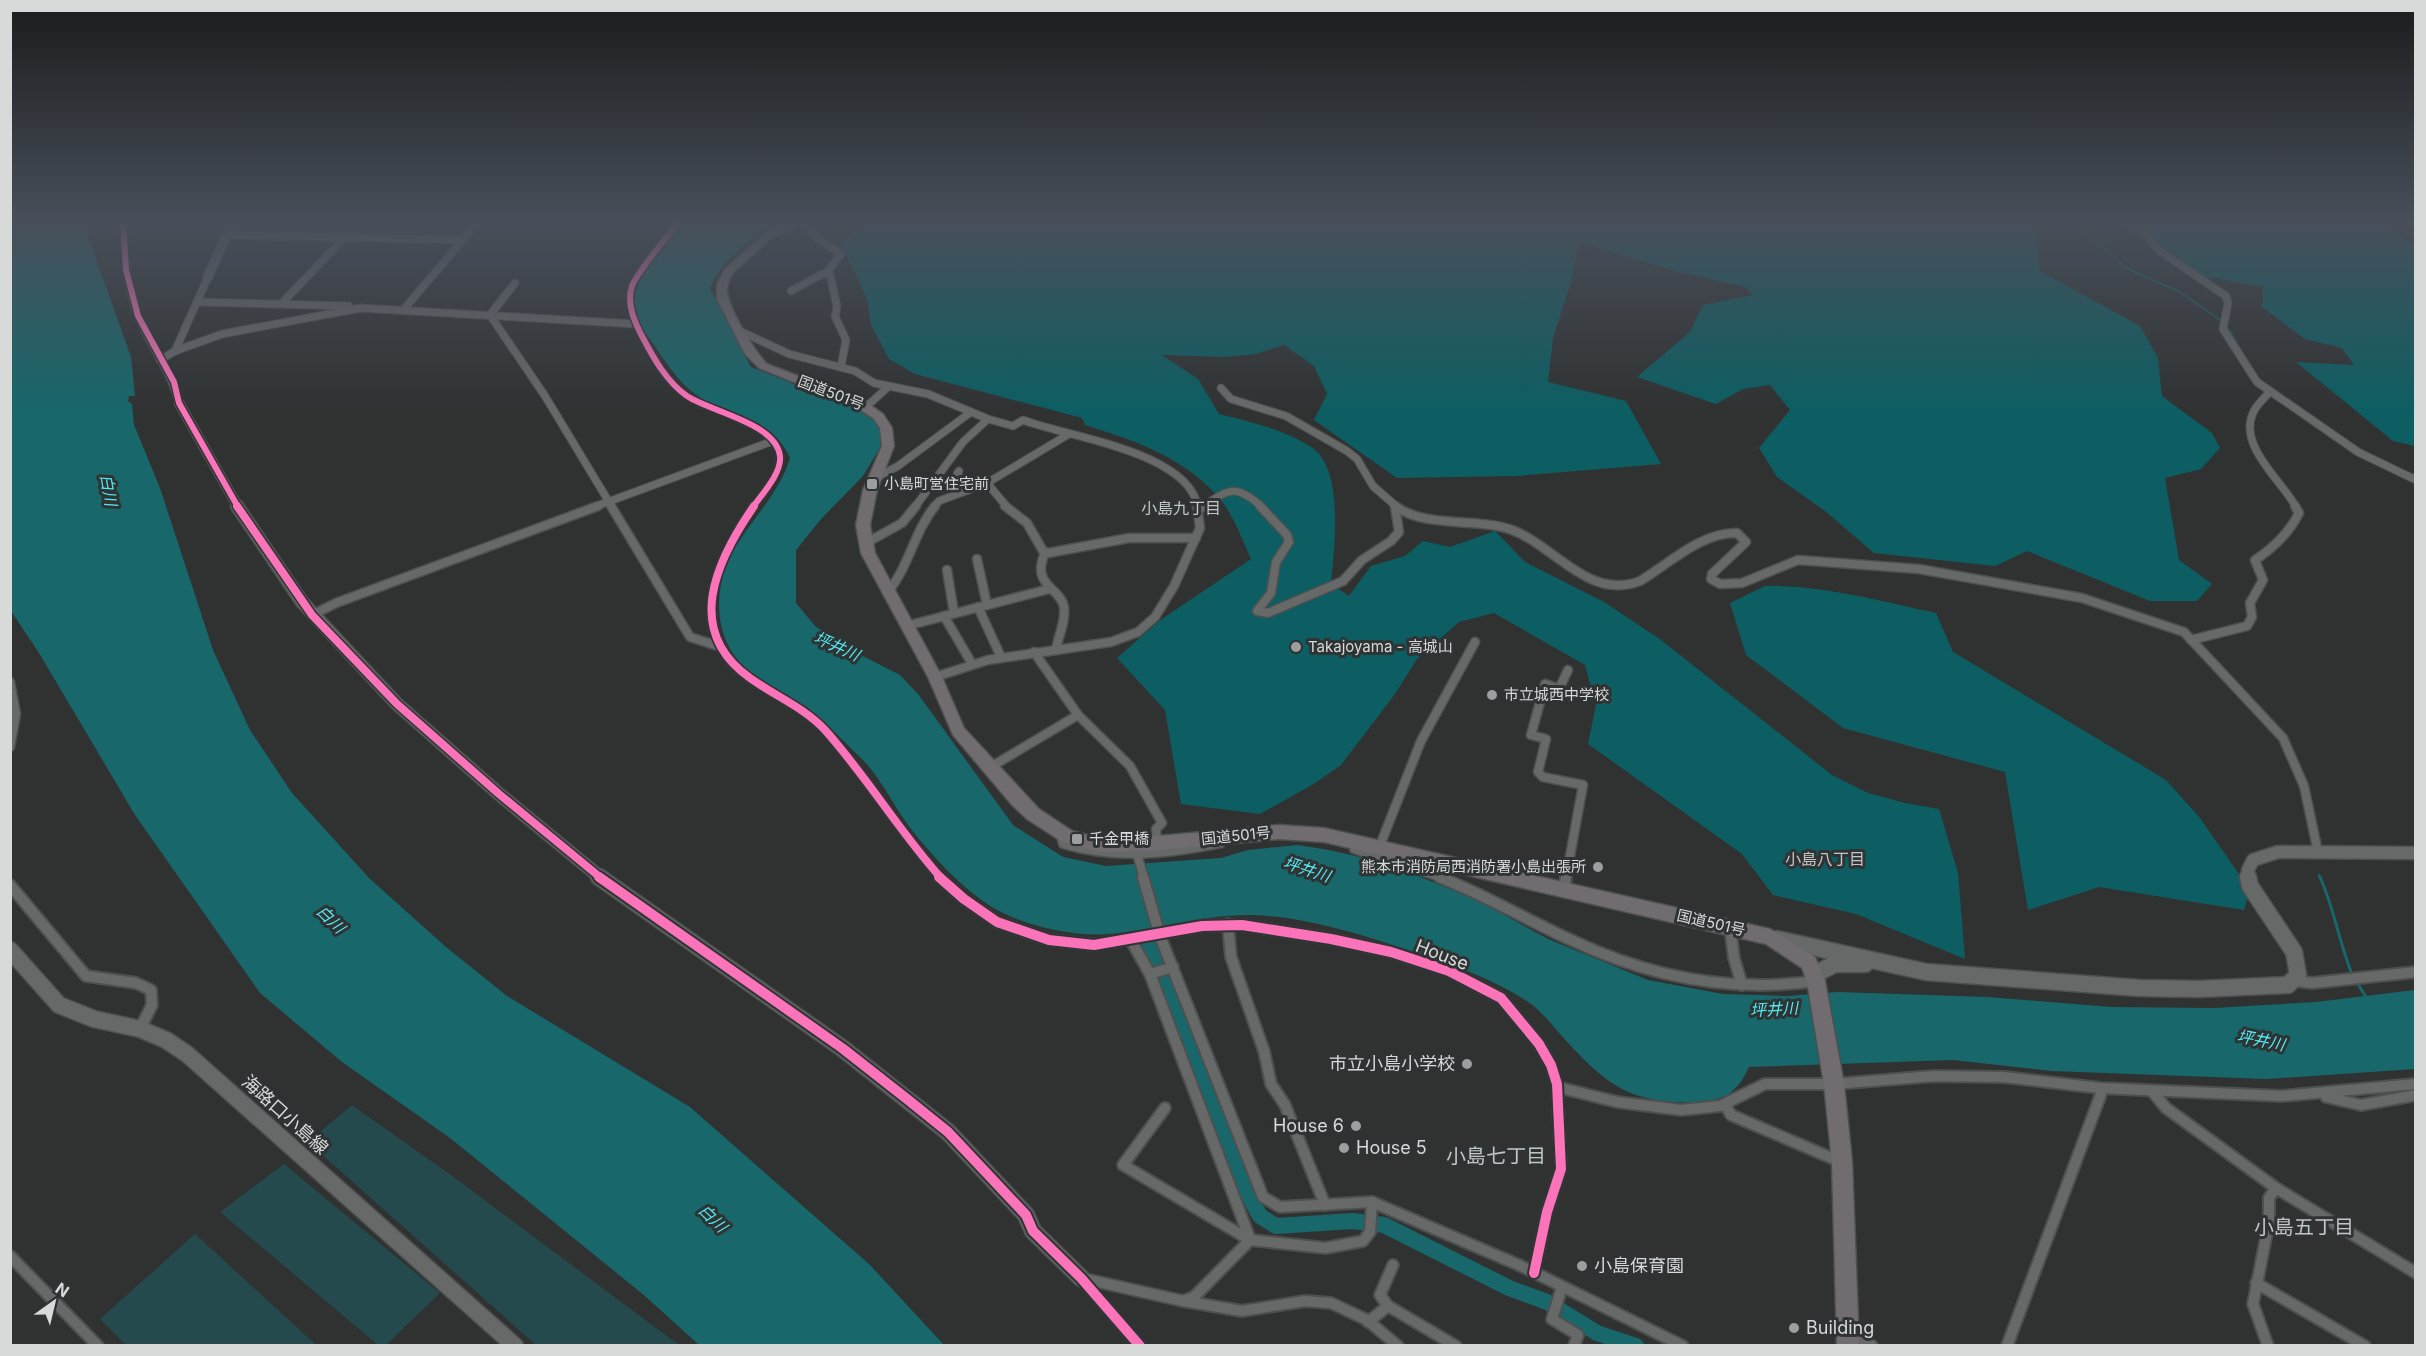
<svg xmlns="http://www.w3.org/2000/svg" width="2426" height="1356" viewBox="0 0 2426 1356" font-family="Inter,'Noto Sans JP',sans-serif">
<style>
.green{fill:#244a4d}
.forest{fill:#0c5e62}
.water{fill:#17676b}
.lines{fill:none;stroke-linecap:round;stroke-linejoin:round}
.stream-far2{stroke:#17676b;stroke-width:1.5}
.stream-far1{stroke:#17676b;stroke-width:2}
.stream{stroke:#17676b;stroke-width:3}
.river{stroke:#17676b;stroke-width:16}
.street-far2-casing{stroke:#4e5050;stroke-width:9}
.street-far1-casing{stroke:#4e5050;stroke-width:11}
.street-casing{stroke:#4e5050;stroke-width:14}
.secondary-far2-casing{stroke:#4e5050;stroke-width:11}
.secondary-far1-casing{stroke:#4e5050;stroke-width:15}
.secondary-casing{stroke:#4e5050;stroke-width:19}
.highway-casing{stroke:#4e5050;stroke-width:3}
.street-far2{stroke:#676969;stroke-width:7}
.street-far1{stroke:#676969;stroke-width:8}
.street{stroke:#676969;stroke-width:10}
.secondary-far2{stroke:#676969;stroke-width:9}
.secondary-far1{stroke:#676969;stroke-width:12}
.secondary{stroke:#676969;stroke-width:16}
.highway{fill:#716c6f;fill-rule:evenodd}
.cycleway-far2-casing{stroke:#2f3333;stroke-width:9}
.cycleway-far1-casing{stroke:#2f3333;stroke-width:11}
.cycleway-casing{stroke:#2f3333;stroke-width:14}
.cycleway-far2{stroke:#fb73b8;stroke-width:6}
.cycleway-far1{stroke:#fb73b8;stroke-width:8}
.cycleway{stroke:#fb73b8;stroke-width:10}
.poi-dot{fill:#9d9f9f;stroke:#2f3333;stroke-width:2}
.labels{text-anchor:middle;stroke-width:6;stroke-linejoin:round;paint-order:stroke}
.street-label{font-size:15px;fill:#d8dada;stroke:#2f3333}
.poi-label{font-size:15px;fill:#d8dada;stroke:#2f3333;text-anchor:start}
.water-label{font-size:16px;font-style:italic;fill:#52ebf4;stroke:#2f3333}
.neighbourhood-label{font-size:16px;fill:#c1c6c6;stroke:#2f3333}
.near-street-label{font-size:18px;fill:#d8dada;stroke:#2f3333}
.near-poi-label{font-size:18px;fill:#d8dada;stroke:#2f3333;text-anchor:start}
.near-neighbourhood-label{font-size:20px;fill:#c1c6c6;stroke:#2f3333}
</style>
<rect width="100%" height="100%" fill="#303232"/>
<g class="green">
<polygon points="352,1105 455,1178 679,1345 536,1345 308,1142"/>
<polygon points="284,1164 440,1293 386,1345 378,1345 220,1212"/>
<polygon points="195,1234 316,1345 126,1345 100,1319"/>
</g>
<g class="forest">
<path d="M 872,220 L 2023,220 L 2036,236 L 2040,271 L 2140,326 L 2158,358 L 2162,396 L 2212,433 L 2220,448 L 2201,469 L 2165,478 L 2179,560 L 2212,584 L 2197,601 L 2150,601 L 2027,551 L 1995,566 L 1874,553 L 1825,511 L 1777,477 L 1759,448 L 1790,410 L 1770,385 L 1743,389 L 1716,404 L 1637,377 L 1690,332 L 1703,305 L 1753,295 L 1745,287 L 1675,271 L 1579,242 L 1572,279 L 1553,338 L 1548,382 L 1626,401 L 1661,464 L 1516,476 L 1397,478 L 1314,420 L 1327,394 L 1314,366 L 1284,345 L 1256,354 L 1223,357 L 1162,355 L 1198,379 L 1219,414 C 1250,422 1284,429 1311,447 C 1345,468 1334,550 1331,584 L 1349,596 L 1371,566 L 1405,556 L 1423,541 L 1450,547 L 1495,531 L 1525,562 L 1604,602 L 1661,640 L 1832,775 L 1868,793 L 1905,803 L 1939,809 L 1958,873 L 1965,959 L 1856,914 L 1773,895 L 1742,854 L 1588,744 L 1596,705 L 1585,665 L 1494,613 L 1459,622 L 1417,659 L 1395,694 L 1341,765 L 1312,785 L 1260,814 L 1181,804 L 1165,710 L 1117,658 L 1159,621 L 1251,559 C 1243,541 1235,520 1224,504 C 1189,459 1137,441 1085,425 L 1082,418 L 915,374 L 889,359 L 871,325 L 867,299 L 840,242 Z"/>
<polygon points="2129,220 2379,220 2415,245 2415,446 2393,441 2296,362 2354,365 2342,348 2305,339 2262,307 2263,287 2203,276"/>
<path d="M 1765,586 C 1822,585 1880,601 1936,613 L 1953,652 L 2166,780 L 2200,818 L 2250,890 L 2244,910 L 2099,887 L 2028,910 L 2005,772 L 1843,728 L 1746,655 L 1730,603 Z"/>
</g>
<g class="water">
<polygon points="11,220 82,220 131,357 135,396 129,396 128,401 132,404 134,425 160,488 213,650 250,730 292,793 369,878 446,947 507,996 690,1107 869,1264 944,1345 699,1345 645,1296 539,1210 450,1138 342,1062 260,993 135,815 39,653 11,611"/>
<path d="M 685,220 L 775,220 C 752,240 721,259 710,289 L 751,367 L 870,414 L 884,433 L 880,448 L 863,476 L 821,519 L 796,550 L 796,603 L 815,626 L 857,653 L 900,675 L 918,694 L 1013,825 L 1063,857 L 1106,866 L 1221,858 L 1248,850 L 1298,845 L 1329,850 L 1364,858 L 1416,875 L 1479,901 L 1548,939 L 1648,980 L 1723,994 L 1787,996 L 1838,992 L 1988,997 L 2111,1007 L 2214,1008 L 2316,1002 L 2415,990 L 2415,1069 L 2266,1079 L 2052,1071 L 1953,1060 L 1749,1067 C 1736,1095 1724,1100 1694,1102 C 1629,1105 1602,1081 1561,1035 C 1552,1025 1542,1012 1531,1004 C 1497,980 1448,963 1408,950 C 1360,934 1298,915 1248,915 C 1200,915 1155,930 1108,934 C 1073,937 1021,925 992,907 C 963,889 936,860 915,834 C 895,810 883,780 861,758 C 844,742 828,724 809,709 C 791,695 768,686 749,671 C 714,643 712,593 731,555 C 749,521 779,495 790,458 C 769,412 729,420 695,394 C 677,381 666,362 654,345 C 647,335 639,325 635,313 C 626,283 668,242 685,220 Z"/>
</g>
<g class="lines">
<g class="stream-far2">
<polyline points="2073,220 2126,268 2180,292 2223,322"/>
<polyline points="2227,326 2239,347"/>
<polyline points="2269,386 2363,451"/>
<polyline points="2406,472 2416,475"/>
</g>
<polyline class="stream-far1" points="2319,875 2320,878"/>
<g class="stream">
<path d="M 2320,877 C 2334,908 2339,942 2352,974"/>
<polyline points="2356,981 2366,997"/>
</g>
<polyline class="river" points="1137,915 1157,959 1251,1200 1260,1216 1276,1226 1353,1221 1384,1225 1509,1288 1547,1302 1597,1333 1636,1346"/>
<g class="street-far2-casing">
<g id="street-far2">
<path d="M 123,220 C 125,252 126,285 138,316 C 150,346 171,370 179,403"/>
<path d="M 680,220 C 669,235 637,272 632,286 C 626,304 635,323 643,338 C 654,359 667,382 687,396 C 711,412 776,423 780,456 C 782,473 762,494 753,507"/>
<polyline points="2122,220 2146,235 2160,251 2226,296 2228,303 2223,329 2257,382 2358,452 2416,480"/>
<polyline points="801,222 816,237 841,254 827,272"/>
<polyline points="772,234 804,220"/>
<polyline points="227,235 463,240"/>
<polyline points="791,291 822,274 830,274 837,307 835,316 846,340 841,367"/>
<polyline points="197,302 349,306"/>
<polyline points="282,303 345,237"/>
<polyline points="403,310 480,220"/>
<polyline points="490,315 545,396 612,507"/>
<polyline points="490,315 515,283"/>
<path d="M 740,331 L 789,354 L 855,371 L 874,383 L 928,394 L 988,419 L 1013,426 L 1023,420 C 1067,437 1188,451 1198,507"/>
<polyline points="175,351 208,277"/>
<polyline points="160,360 175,351 222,334 361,308 635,324"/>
<polyline points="1221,388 1231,399 1286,416 1347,451 1357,459 1373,486 1397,507"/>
<path d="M 2270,391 C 2265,398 2256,405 2253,413 C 2238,446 2282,481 2296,507"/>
<polyline points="866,407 888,387"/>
<polyline points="959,471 957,474 969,490"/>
<polyline points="874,479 898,466 971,412"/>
<polyline points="987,483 1007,507"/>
<polyline points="594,507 773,441"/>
<polyline points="915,507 963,442 988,419"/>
<polyline points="934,507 939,501 987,483 1069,434"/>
<path d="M 1202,507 C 1229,489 1235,483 1262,507"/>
</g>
</g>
<g class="street-far1-casing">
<g id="street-far1">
<polyline points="611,506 690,637 718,646"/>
<path d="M 754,506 C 716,561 683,631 750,678 C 775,696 805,708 825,730 C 867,777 899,831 941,878"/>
<polyline points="1005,506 1027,523 1043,551 1048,553 1129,538 1196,538"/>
<polyline points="1260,506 1287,535 1289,542 1276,562 1271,593 1257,611 1268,613 1343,581 1362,560 1391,541 1399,532 1395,507"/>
<path d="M 1395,506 C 1427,529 1475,517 1512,530 C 1555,546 1589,601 1640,581 C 1669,564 1701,532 1737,533 L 1746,542 L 1712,574 L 1711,579 L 1720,584 L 1742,583 L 1798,560 L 1919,569 L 2082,598 L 2184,632 L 2283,738 L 2304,786 L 2318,852"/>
<polyline points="1198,510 1205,506"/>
<polyline points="866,543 902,523 916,506"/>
<path d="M 1045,553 C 1030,585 1061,588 1064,607 C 1066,622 1058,636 1056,650"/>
<polyline points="977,559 987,605"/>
<polyline points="947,570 954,613"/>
<path d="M 887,593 C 909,567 914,532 935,506"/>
<polyline points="978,607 1001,657"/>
<polyline points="312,615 336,603 598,506"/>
<polyline points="944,616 971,662"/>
<polyline points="906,626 1049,589"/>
<path d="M 2191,640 L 2247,626 L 2252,617 L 2250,603 L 2263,580 L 2255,560 C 2272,549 2290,532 2299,513 L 2295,506"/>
<polyline points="1034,652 1078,715 1130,766 1162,823 1156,829 1157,843"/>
<polyline points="935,677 988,660 1111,642 1138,632 1155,617 1174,586 1200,528 1197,506"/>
<polyline points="10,682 16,714 10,747"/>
<polyline points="989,768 1078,715"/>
<path d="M 1060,832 L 1063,844 C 1115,860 1168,854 1221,843"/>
<polyline points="1379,848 1421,741 1475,642"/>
<polyline points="1354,849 1443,878"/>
<polyline points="1137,854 1144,878"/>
<polyline points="1566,878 1583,785 1543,777 1538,772 1546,739 1531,735 1545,684 1559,689 1568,670"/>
</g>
</g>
<g class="street-casing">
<g id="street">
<polyline points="939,877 964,899 997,922 1049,940 1094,945 1202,926 1242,925 1331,939 1391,952 1449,971 1501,998 1539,1044 1551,1065 1557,1084 1561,1169 1547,1212 1534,1273"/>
<polyline points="1143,877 1160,936 1263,1197 1280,1207 1372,1202 1521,1266 1683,1346"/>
<path d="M 1439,877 C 1485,895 1527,920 1571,940 C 1649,977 1731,993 1816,981"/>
<polyline points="10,885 86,976 136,983 151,990 152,1005 140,1029"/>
<polyline points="1564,890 1566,877"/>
<polyline points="1228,924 1231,957 1264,1051 1271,1084 1285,1105 1325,1205"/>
<polyline points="1730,927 1734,958 1742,985"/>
<polyline points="1132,942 1150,974 1250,1239"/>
<polyline points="1150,974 1173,967"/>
<polyline points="2296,981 2312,983 2416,972"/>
<polyline points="1557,1087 1617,1102 1681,1110 1720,1106 1765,1084 1834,1084 1934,1076 2004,1077 2100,1088 2282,1096 2416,1084"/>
<polyline points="2152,1091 2166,1108 2276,1188 2416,1273"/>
<polyline points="2326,1097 2361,1105 2416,1095"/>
<polyline points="1725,1105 1731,1115 1841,1162"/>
<polyline points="1165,1108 1123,1165 1250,1240 1326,1248 1363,1241 1370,1232 1372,1202"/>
<polyline points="10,1256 98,1346"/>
<polyline points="1081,1278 1183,1301 1194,1297 1250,1240"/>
<polyline points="1081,1278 1140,1346"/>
<polyline points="2256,1283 2365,1346"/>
<polyline points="1562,1287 1552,1319 1578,1335 1574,1346"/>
<polyline points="1183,1301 1242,1311 1305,1301 1331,1303 1367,1320 1398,1346"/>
<polyline points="1388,1306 1380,1295 1393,1265"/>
<polyline points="1368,1322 1388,1306 1456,1346"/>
<polyline points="1850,1331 1872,1346"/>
<polyline points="2007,1346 2101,1094"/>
<polyline points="2268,1346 2253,1304 2269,1222 2269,1198 2276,1188"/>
</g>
</g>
<g class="secondary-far2-casing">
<g id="secondary-far2">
<polyline points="208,277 233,220"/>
<polyline points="179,403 238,507"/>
</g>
</g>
<g class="secondary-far1-casing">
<g id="secondary-far1">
<polyline points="237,506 302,602 397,704 499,794 601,878"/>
<polyline points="2248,878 2248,870 2253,860 2278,852 2416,853"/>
</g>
</g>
<g class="secondary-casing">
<g id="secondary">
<polyline points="599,877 842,1048 948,1132 1026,1215 1033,1231 1081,1278"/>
<polyline points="1777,939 1926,972 2139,988 2199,989 2288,985 2298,975 2294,952 2250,886 2248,877"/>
<polyline points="10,950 59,1005 94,1019 140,1029 166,1040 187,1054 515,1346"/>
<polyline points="1816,981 1819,972 1835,964 1865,964"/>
</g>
</g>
<g class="highway-casing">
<path id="highway" d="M 780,220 L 791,220 L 733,273 C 729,279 727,284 727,291 C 728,308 755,352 767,364 L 866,402 L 883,414 L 892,428 L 894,446 L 877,490 L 870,525 L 875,553 L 942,677 L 964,728 L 1039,809 L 1072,831 L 1099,838 L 1147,837 L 1279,825 L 1324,828 L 1770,929 L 1815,957 L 1825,981 L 1844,1084 L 1852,1162 L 1859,1346 L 1837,1346 L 1832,1162 L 1824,1084 L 1807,981 L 1802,968 L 1766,944 L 1324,842 L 1279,839 L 1147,851 L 1099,852 L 1061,841 L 1027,819 L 1012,805 L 953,735 L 928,677 L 861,553 L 856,525 L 863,490 L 882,446 L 880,428 L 874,419 L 858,408 L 759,368 L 745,354 L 717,299 L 717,284 L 725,269 Z"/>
</g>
<use href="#street-far2" class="street-far2"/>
<use href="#street-far1" class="street-far1"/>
<use href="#street" class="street"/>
<use href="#secondary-far2" class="secondary-far2"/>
<use href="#secondary-far1" class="secondary-far1"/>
<use href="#secondary" class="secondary"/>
<use href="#highway" class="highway"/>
<g class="cycleway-far2-casing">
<g id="cycleway-far2">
<polyline points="123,220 126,270 138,316 174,382 179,403 238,507"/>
<path d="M 680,220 C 669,235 637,272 632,286 C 626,304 635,323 643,338 C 654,359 667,382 687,396 C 711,412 776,423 780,456 C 782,473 762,494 753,507"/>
</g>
</g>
<g class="cycleway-far1-casing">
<g id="cycleway-far1">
<polyline points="237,506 312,615 397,704 499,794 601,878"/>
<path d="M 754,506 C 716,561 683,631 750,678 C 775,696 805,708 825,730 C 867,777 899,831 941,878"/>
</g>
</g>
<g class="cycleway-casing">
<g id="cycleway">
<polyline points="599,877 842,1048 907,1099 948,1132 1026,1215 1033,1231 1081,1278 1140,1346"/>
<polyline points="939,877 964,899 997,922 1049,940 1094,945 1202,926 1242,925 1331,939 1391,952 1449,971 1501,998 1539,1044 1551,1065 1557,1084 1561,1169 1547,1212 1534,1273"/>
</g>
</g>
<use href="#cycleway-far2" class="cycleway-far2"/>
<use href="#cycleway-far1" class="cycleway-far1"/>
<use href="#cycleway" class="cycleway"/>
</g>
<linearGradient id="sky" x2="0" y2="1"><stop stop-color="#1a1c1c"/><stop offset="0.54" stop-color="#484f5a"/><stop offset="1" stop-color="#484f5a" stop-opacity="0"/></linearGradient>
<rect width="2426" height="410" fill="url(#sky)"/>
<g class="poi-dot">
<rect x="866" y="478" width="12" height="12" rx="3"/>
<circle cx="1296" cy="647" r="6"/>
<circle cx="1492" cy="695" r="6"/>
<rect x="1071" y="833" width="12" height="12" rx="3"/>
<circle cx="1598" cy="867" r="6"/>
<circle cx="1467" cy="1064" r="6"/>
<circle cx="1356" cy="1126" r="6"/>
<circle cx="1344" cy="1148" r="6"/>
<circle cx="1582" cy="1266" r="6"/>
<circle cx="1794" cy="1328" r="6"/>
</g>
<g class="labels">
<g class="street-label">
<text transform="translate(831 393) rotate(21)" y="5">国道501号</text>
<text transform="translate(1236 836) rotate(-6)" y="5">国道501号</text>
<text transform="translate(1711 923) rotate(13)" y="5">国道501号</text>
</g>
<g class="poi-label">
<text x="884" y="489">小島町営住宅前</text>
<text x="1308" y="652">Takajoyama - 高城山</text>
<text x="1504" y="700">市立城西中学校</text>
<text x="1089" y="844">千金甲橋</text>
<text x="1586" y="872" text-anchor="end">熊本市消防局西消防署小島出張所</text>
</g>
<g class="water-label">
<text transform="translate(109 490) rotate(80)" y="6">白川</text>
<text transform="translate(837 646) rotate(24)" y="6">坪井川</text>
<text transform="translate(1307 869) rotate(18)" y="6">坪井川</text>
<text transform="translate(331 919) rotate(44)" y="6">白川</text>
<text transform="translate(1774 1009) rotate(-3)" y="6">坪井川</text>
<text transform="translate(2261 1040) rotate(11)" y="6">坪井川</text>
<text transform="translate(713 1218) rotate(44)" y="6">白川</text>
</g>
<g class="neighbourhood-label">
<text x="1181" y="514">小島九丁目</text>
<text x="1825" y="865">小島八丁目</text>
</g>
<g class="near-street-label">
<text transform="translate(1442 955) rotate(21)" y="6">House</text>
<text transform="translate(285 1115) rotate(42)" y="6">海路口小島線</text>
</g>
<g class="near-poi-label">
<text x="1455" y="1070" text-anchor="end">市立小島小学校</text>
<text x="1344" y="1132" text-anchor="end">House 6</text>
<text x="1356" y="1154">House 5</text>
<text x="1594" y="1272">小島保育園</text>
<text x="1806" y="1334">Building</text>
</g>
<g class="near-neighbourhood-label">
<text x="1496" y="1163">小島七丁目</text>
<text x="2304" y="1234">小島五丁目</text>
</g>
</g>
<rect width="2426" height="1356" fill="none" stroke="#d8dada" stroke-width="24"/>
<g transform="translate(54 1302) rotate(34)" stroke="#2f3333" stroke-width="4.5" paint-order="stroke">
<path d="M0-4.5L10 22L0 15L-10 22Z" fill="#d8dada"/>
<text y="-9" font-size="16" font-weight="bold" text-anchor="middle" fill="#d8dada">N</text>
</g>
</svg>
